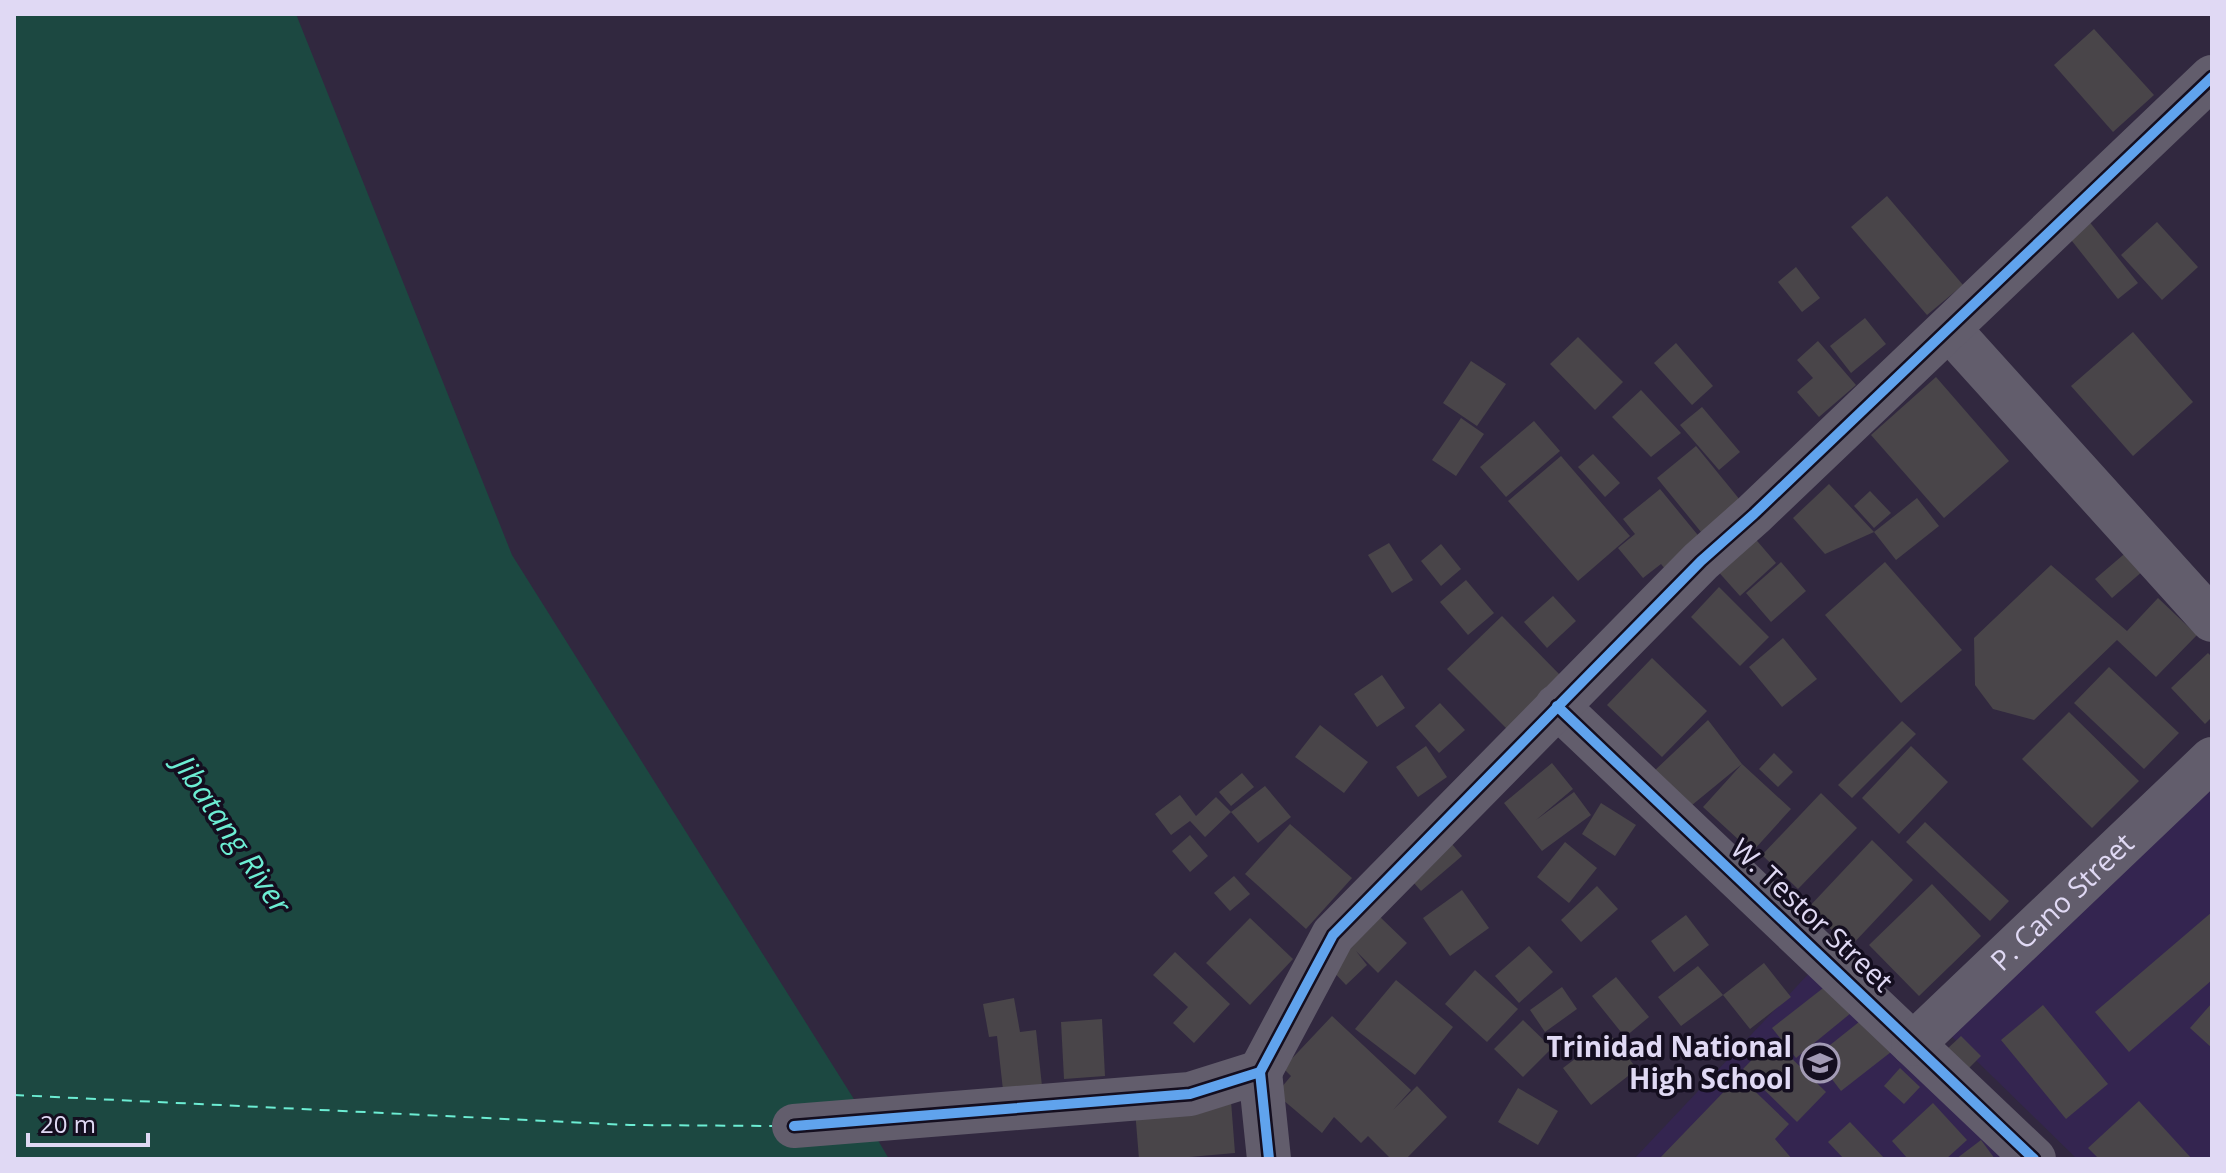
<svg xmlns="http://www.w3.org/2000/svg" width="2226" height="1173" viewBox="0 0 2226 1173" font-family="'Open Sans',sans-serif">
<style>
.built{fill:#342550}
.water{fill:#1c4841}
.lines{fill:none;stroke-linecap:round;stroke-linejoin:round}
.ferry{stroke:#6cedd3;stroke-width:2;stroke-dasharray:10 8;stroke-linecap:butt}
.building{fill:#494549}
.minor{stroke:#625d6c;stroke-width:44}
.cycleway-casing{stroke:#140e1f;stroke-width:15}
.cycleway{stroke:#60a3ed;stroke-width:10}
.labels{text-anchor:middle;stroke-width:7;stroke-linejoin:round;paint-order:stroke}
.street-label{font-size:28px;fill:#e0d9f4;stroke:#140e1f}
.poi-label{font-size:28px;font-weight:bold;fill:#e0d9f4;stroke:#140e1f;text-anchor:end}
.water-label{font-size:30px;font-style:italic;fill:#6cedd3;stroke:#140e1f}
</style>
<rect width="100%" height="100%" fill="#31283f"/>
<g class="built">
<polygon points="2212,779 2212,1159 2077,1159 1945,1030"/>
<polygon points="1814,968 2016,1159 1634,1159"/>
</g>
<polygon class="water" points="14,14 296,14 512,555 852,1096 889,1159 14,1159"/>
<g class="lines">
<polyline class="ferry" points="14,1095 630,1125 772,1126"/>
</g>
<g class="building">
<polygon points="2094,29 2154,95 2113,132 2054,65"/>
<polygon points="1887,196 1963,285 1927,315 1851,227"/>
<polygon points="2088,220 2138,283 2118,299 2068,236"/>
<polygon points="2157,222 2198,267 2162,300 2121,255"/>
<polygon points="1796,267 1820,298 1802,312 1778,282"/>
<polygon points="1865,318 1886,344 1851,373 1830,346"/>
<polygon points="2133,332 2193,402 2133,456 2071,386"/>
<polygon points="1578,337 1623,382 1595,410 1550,364"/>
<polygon points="1818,341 1856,385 1819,417 1797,392 1813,378 1797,360"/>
<polygon points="1676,343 1713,386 1692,405 1654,363"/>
<polygon points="1471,361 1506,384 1477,426 1443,403"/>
<polygon points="1936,377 2009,461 1944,518 1871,435"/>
<polygon points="1641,390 1681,433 1651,457 1612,417"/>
<polygon points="1702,407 1740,452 1719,470 1680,425"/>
<polygon points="1461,418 1484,434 1456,476 1432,460"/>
<polygon points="1534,421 1560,451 1506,497 1480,467"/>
<polygon points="1696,446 1749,511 1710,543 1657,478"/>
<polygon points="1593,454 1620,483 1605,497 1578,467"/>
<polygon points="1561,456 1630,536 1578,581 1508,501"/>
<polygon points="1829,484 1874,532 1825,554 1793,518"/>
<polygon points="1660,489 1706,545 1670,575 1661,564 1643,578 1618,548 1635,534 1623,519"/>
<polygon points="1870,491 1891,513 1874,528 1854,506"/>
<polygon points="1917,498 1939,526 1896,560 1874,532"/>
<polygon points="1752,535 1776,563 1740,596 1715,568"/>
<polygon points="1389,543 1413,580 1392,593 1368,555"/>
<polygon points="1441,544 1461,569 1441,586 1421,561"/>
<polygon points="2136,544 2152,563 2112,598 2095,579"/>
<polygon points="1781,562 1806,591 1771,622 1746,593"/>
<polygon points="1885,562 1962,650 1901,703 1825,615"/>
<polygon points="2051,565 2127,631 2158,598 2197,635 2156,677 2117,640 2034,720 1993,709 1975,685 1974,638"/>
<polygon points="1466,580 1494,613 1468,635 1440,602"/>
<polygon points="1719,587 1769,637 1740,666 1691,617"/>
<polygon points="1553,596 1576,621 1547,648 1524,622"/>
<polygon points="1502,616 1562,677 1508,730 1447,669"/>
<polygon points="1783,638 1817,679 1782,707 1749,667"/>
<polygon points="2208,653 2212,657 2212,717 2205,724 2171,688"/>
<polygon points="1652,658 1707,711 1662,757 1607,705"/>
<polygon points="2109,667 2179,733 2144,769 2074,703"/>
<polygon points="1382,675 1405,708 1377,727 1354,694"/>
<polygon points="1440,703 1465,730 1439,753 1415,726"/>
<polygon points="2069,712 2139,781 2092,828 2022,759"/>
<polygon points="1708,720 1742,764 1791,809 1752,852 1703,807 1742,764 1686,810 1652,773"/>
<polygon points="1902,721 1916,734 1852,798 1838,785"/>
<polygon points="1320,725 1368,762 1344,793 1295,757"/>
<polygon points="1426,746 1447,777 1418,797 1396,767"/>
<polygon points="1911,746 1948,782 1899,834 1862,798"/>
<polygon points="1774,753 1793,772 1778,787 1759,769"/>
<polygon points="1552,763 1573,789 1536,820 1574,792 1591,815 1542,851 1504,803"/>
<polygon points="1242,773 1254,787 1231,806 1219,792"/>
<polygon points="1265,786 1291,817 1258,843 1231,812"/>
<polygon points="1821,793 1857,828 1798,889 1762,855"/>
<polygon points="1180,795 1196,816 1216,797 1231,812 1205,837 1190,821 1171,835 1155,814"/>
<polygon points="1601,803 1636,825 1615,856 1582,834"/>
<polygon points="1925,822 2009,901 1990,921 1906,842"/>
<polygon points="1290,824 1352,878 1306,929 1245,874"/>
<polygon points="1190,835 1208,856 1190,872 1172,851"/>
<polygon points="1446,837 1462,856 1421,891 1405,873"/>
<polygon points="1872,840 1913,880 1850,947 1808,908"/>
<polygon points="1565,842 1597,868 1569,903 1537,877"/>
<polygon points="1234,876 1250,894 1230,911 1214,893"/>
<polygon points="1932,884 1981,936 1919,996 1869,945"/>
<polygon points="1597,886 1618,909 1581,942 1561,920"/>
<polygon points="1462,890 1489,928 1450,956 1423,918"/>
<polygon points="2212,912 2212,980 2129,1052 2095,1012"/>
<polygon points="1686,915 1709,945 1674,972 1651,941"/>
<polygon points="1380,917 1407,943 1378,973 1356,951 1367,965 1346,985 1328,966"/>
<polygon points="1250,918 1293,959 1250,1005 1206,963"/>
<polygon points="1529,946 1553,972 1519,1003 1495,976"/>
<polygon points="1175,952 1230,1004 1194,1043 1173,1023 1188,1007 1153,975"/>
<polygon points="1764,963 1791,997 1750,1029 1723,995 1681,1026 1658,997 1698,966 1723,995"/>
<polygon points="1475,970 1518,1009 1487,1042 1445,1004"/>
<polygon points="1616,977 1649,1017 1625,1037 1592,996"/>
<polygon points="1396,980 1453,1027 1415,1075 1355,1029"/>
<polygon points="1827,985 1851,1013 1796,1058 1772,1028"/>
<polygon points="1562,987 1577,1009 1545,1032 1530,1010"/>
<polygon points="1014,998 1020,1032 1036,1030 1042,1086 1003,1090 997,1036 989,1037 983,1004"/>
<polygon points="2212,1003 2212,1048 2190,1028"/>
<polygon points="2043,1005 2108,1084 2066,1119 2001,1040"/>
<polygon points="1332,1016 1411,1090 1393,1110 1417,1086 1447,1117 1406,1159 1391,1159 1368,1136 1361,1143 1334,1117 1322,1133 1276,1094 1291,1076 1283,1068"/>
<polygon points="1864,1018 1891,1052 1841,1091 1815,1057"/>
<polygon points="1102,1019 1105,1076 1064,1079 1061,1022"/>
<polygon points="1523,1020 1552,1048 1523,1077 1494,1049"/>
<polygon points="1609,1033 1637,1069 1591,1105 1563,1068"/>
<polygon points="1961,1036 1981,1056 1964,1073 1945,1051"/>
<polygon points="1772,1039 1826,1092 1797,1122 1743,1069"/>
<polygon points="1900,1068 1920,1087 1904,1104 1884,1086"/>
<polygon points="1739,1076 1789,1124 1775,1139 1792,1159 1659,1159"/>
<polygon points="1518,1088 1558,1111 1538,1145 1498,1122"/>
<polygon points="1231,1101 1235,1153 1167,1159 1139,1159 1135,1110"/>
<polygon points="2139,1101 2192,1159 2099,1159 2088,1148"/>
<polygon points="1933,1103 1967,1140 1946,1159 1908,1159 1892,1141"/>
<polygon points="1850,1122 1885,1159 1844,1159 1828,1142"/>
<polygon points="1981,1140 1995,1159 1956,1159"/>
</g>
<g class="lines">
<g class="minor">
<polyline points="1949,329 2212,620"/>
<polyline points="1557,706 2034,1159"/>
<path id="s1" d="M 1913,1044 L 2212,759"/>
<polyline points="1260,1072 1333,935 1701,561 1754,514 2212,77"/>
<polyline points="794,1126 1190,1094 1260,1072 1269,1159"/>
</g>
<g class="cycleway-casing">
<g id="cycleway">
<polyline points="1557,706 2034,1159"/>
<polyline points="1260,1072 1333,935 1701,561 1754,514 2212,77"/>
<polyline points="794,1126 1190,1094 1260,1072 1269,1159"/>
</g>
</g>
<use href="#cycleway" class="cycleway"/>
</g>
<defs>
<g id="school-ring" transform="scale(2)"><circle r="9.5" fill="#140e1f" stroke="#a39bb5" stroke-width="1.5"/><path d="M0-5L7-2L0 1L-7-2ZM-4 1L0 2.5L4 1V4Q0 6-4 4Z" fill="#a39bb5"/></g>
</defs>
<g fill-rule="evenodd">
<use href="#school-ring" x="1820" y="1063"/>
</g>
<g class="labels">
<g class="street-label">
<text dy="10" stroke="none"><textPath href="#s1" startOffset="206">P. Cano Street</textPath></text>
<text transform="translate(1812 915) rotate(43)" y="10">W. Testor Street</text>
</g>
<g class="poi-label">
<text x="1792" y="1057">Trinidad National<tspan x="1792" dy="32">High School</tspan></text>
</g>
<g class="water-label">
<text transform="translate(232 835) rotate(56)" y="10">Jibatang River</text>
</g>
</g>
<rect width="2226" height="1173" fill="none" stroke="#e0d9f4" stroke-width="32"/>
<path d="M28 1133v12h120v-12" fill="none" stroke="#e0d9f4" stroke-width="4"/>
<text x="40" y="1133" font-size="24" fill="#e0d9f4" stroke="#140e1f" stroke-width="6" paint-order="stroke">20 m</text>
</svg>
